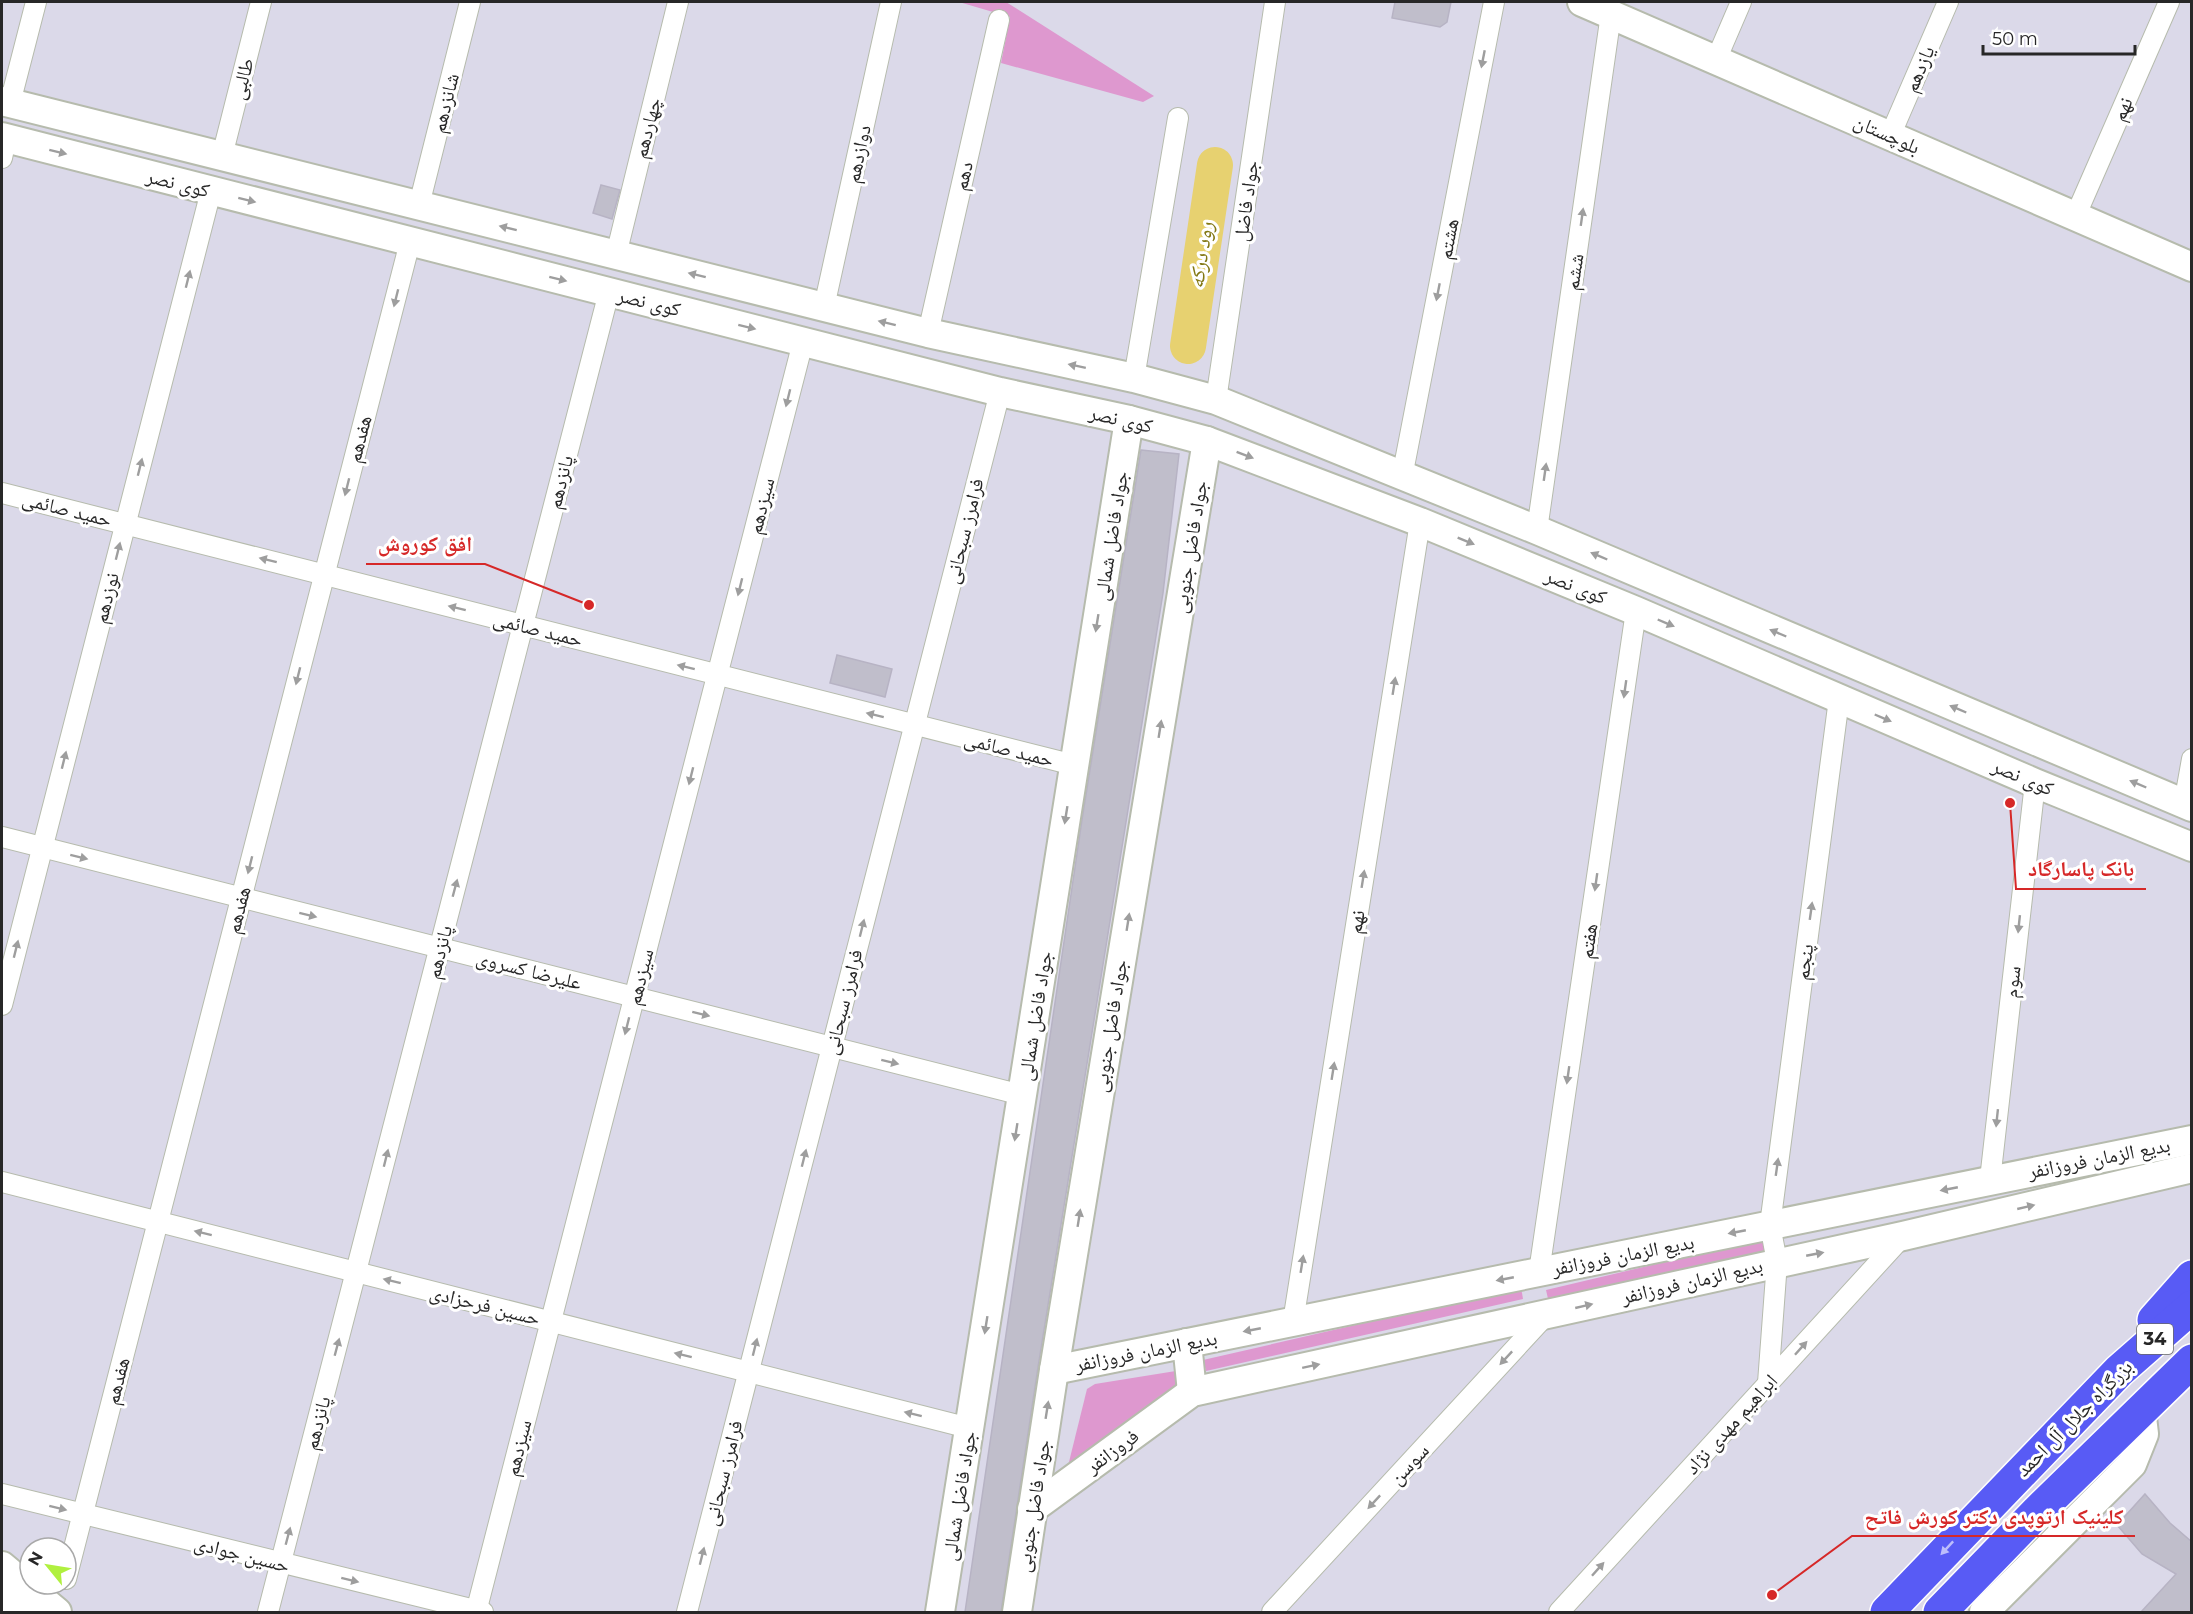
<svg xmlns="http://www.w3.org/2000/svg" width="2193" height="1614" viewBox="0 0 2193 1614" font-family="Montserrat,'Noto Naskh Arabic',sans-serif">
<style>
.green{fill:#de98cf}
.lines{fill:none;stroke-linecap:round;stroke-linejoin:round}
.river{stroke:#e7d170;stroke-width:36}
.building{fill:#c0becb;stroke:#b7b3c4;stroke-width:1.5}
.street-casing{stroke:#b6bbad;stroke-width:22}
.secondary-casing{stroke:#b6bbad;stroke-width:32}
.highway-casing{stroke:#fff;stroke-width:36}
.street{stroke:#fff;stroke-width:20}
.secondary{stroke:#fff;stroke-width:28}
.highway{stroke:#585bf5;stroke-width:33}
.oneway{fill:#9e9e9e}
.oneway2{fill:#bcbdfb}
.labels{text-anchor:middle;stroke-width:6;stroke-linejoin:round;paint-order:stroke}
.shield{fill:#fff;stroke:#686868;stroke-width:1.5}
.shield-label{font-size:18px;font-weight:bold;fill:#272727}
.street-label{font-size:20px;fill:#272727;stroke:#fff}
.water-label{font-size:21px;font-style:italic;fill:#827713;stroke:#fff}
.leader{fill:none;stroke:#d62828;stroke-width:2}
.callout-dot{fill:#d62828;stroke:#fff;stroke-width:2}
.callout-label{font-size:21px;text-anchor:middle;font-weight:bold;fill:#d62828;stroke:#fff;stroke-width:6;stroke-linejoin:round;paint-order:stroke}
</style>
<rect width="100%" height="100%" fill="#dbd9e9"/>
<g class="green">
<polygon points="959,2 1006,2 1154,96 1143,102 1001,63 1010,17"/>
<polygon points="1762,1239 1765,1252 1549,1303 1546,1290"/>
<polygon points="1521,1287 1523,1299 1206,1371 1203,1360"/>
<polygon points="1182,1370 1185,1377 1075,1472 1068,1466 1087,1389 1095,1384"/>
</g>
<g class="lines">
<polyline class="river" points="1188,346 1215,165"/>
</g>
<g class="building">
<polygon points="1395,2 1451,2 1447,22 1440,27 1392,18"/>
<polygon points="601,185 620,190 612,219 593,213"/>
<polygon points="1141,450 1179,454 1163,593 1038,1367 1001,1612 965,1612 1082,820"/>
<polygon points="837,655 892,669 885,697 830,683"/>
<polygon points="2145,1494 2170,1523 2192,1542 2192,1612 2141,1612 2176,1574 2142,1554 2117,1525"/>
</g>
<g class="lines">
<g class="street-casing">
<g id="street">
<polyline points="1716,60 1741,2"/>
<polyline points="10,103 36,2"/>
<polyline points="1890,136 1948,2"/>
<polyline points="222,156 261,2"/>
<polyline points="2,158 6,139"/>
<polyline points="419,205 470,2"/>
<polyline points="2075,217 2169,2"/>
<polyline points="616,255 678,2"/>
<polyline points="824,307 891,2"/>
<polyline points="928,333 999,20"/>
<polyline points="1134,378 1178,118"/>
<polyline points="1216,400 1275,2"/>
<polyline points="1402,477 1494,2"/>
<polyline points="2,493 1074,765"/>
<polyline points="1537,530 1611,14"/>
<polyline points="2184,804 2192,759"/>
<polyline points="2,837 1022,1095"/>
<polyline points="2,1005 211,191"/>
<polyline points="1990,1180 2035,783"/>
<polyline points="2,1182 969,1428"/>
<polyline points="1539,1272 1636,611"/>
<polyline points="1293,1322 1420,522"/>
<polyline points="1768,1383 1777,1262 1770,1225 1839,699"/>
<polyline points="2,1494 483,1612"/>
<polyline points="66,1579 410,242"/>
<polyline points="268,1612 609,292"/>
<polyline points="476,1612 803,342"/>
<polyline points="687,1612 1000,392"/>
<polyline points="1272,1612 1546,1315"/>
<polyline points="1559,1612 1903,1236"/>
</g>
</g>
<g class="secondary-casing">
<g id="secondary">
<polyline points="1582,2 2192,267"/>
<polyline points="2,101 928,333 1134,378 1216,400 1537,530 2192,807"/>
<polyline points="2,137 1000,392 1129,420 1207,441 1420,522 1636,611 2035,783 2192,847"/>
<polyline points="1187,1343 1192,1392"/>
<polyline points="1054,1370 2192,1140"/>
<polyline points="1032,1509 1192,1392 1903,1236 2192,1168"/>
<polyline points="2,1566 57,1612"/>
<polyline points="2,1596 21,1612"/>
<polyline points="940,1612 1129,420"/>
<polyline points="1017,1612 1054,1370 1207,441"/>
<polyline points="1984,1612 2132,1464 2144,1434 2141,1409"/>
</g>
</g>
<g class="highway-casing">
<g id="highway">
<polyline points="2154,1320 2192,1277"/>
<polyline points="1887,1612 2119,1371 2192,1307"/>
<polyline points="1940,1612 2038,1511 2192,1361"/>
</g>
</g>
<use href="#street" class="street"/>
<use href="#secondary" class="secondary"/>
<use href="#highway" class="highway"/>
</g>
<defs><path id="oneway-solid" d="M-6-.8H1V-3.2L6.5 0L1 3.2V.8H-6Z" transform="scale(1.5)"/></defs>
<g class="oneway">
<use href="#oneway-solid" transform="translate(1483 59) rotate(101)"/>
<use href="#oneway-solid" transform="translate(58 152) rotate(14)"/>
<use href="#oneway-solid" transform="translate(247 200) rotate(14)"/>
<use href="#oneway-solid" transform="translate(1582 217) rotate(-82)"/>
<use href="#oneway-solid" transform="translate(508 228) rotate(-166)"/>
<use href="#oneway-solid" transform="translate(697 275) rotate(-166)"/>
<use href="#oneway-solid" transform="translate(188 279) rotate(-76)"/>
<use href="#oneway-solid" transform="translate(558 279) rotate(14)"/>
<use href="#oneway-solid" transform="translate(1438 292) rotate(101)"/>
<use href="#oneway-solid" transform="translate(396 298) rotate(104)"/>
<use href="#oneway-solid" transform="translate(887 323) rotate(-166)"/>
<use href="#oneway-solid" transform="translate(747 327) rotate(14)"/>
<use href="#oneway-solid" transform="translate(1077 366) rotate(-168)"/>
<use href="#oneway-solid" transform="translate(788 398) rotate(104)"/>
<use href="#oneway-solid" transform="translate(1245 455) rotate(21)"/>
<use href="#oneway-solid" transform="translate(140 467) rotate(-76)"/>
<use href="#oneway-solid" transform="translate(1545 472) rotate(-82)"/>
<use href="#oneway-solid" transform="translate(347 487) rotate(104)"/>
<use href="#oneway-solid" transform="translate(1466 541) rotate(22)"/>
<use href="#oneway-solid" transform="translate(118 551) rotate(-76)"/>
<use href="#oneway-solid" transform="translate(1599 556) rotate(-157)"/>
<use href="#oneway-solid" transform="translate(268 560) rotate(-166)"/>
<use href="#oneway-solid" transform="translate(740 587) rotate(104)"/>
<use href="#oneway-solid" transform="translate(457 608) rotate(-166)"/>
<use href="#oneway-solid" transform="translate(1097 623) rotate(99)"/>
<use href="#oneway-solid" transform="translate(1666 623) rotate(23)"/>
<use href="#oneway-solid" transform="translate(1778 633) rotate(-157)"/>
<use href="#oneway-solid" transform="translate(686 667) rotate(-166)"/>
<use href="#oneway-solid" transform="translate(298 676) rotate(104)"/>
<use href="#oneway-solid" transform="translate(1394 686) rotate(-81)"/>
<use href="#oneway-solid" transform="translate(1625 689) rotate(98)"/>
<use href="#oneway-solid" transform="translate(1958 709) rotate(-157)"/>
<use href="#oneway-solid" transform="translate(875 715) rotate(-166)"/>
<use href="#oneway-solid" transform="translate(1883 718) rotate(23)"/>
<use href="#oneway-solid" transform="translate(1160 729) rotate(-81)"/>
<use href="#oneway-solid" transform="translate(64 760) rotate(-76)"/>
<use href="#oneway-solid" transform="translate(691 776) rotate(104)"/>
<use href="#oneway-solid" transform="translate(2138 784) rotate(-157)"/>
<use href="#oneway-solid" transform="translate(1066 815) rotate(99)"/>
<use href="#oneway-solid" transform="translate(79 857) rotate(14)"/>
<use href="#oneway-solid" transform="translate(250 865) rotate(104)"/>
<use href="#oneway-solid" transform="translate(1363 879) rotate(-81)"/>
<use href="#oneway-solid" transform="translate(1596 882) rotate(98)"/>
<use href="#oneway-solid" transform="translate(455 888) rotate(-75)"/>
<use href="#oneway-solid" transform="translate(1811 911) rotate(-82)"/>
<use href="#oneway-solid" transform="translate(308 915) rotate(14)"/>
<use href="#oneway-solid" transform="translate(1128 922) rotate(-81)"/>
<use href="#oneway-solid" transform="translate(2019 924) rotate(96)"/>
<use href="#oneway-solid" transform="translate(862 928) rotate(-76)"/>
<use href="#oneway-solid" transform="translate(16 949) rotate(-76)"/>
<use href="#oneway-solid" transform="translate(701 1014) rotate(14)"/>
<use href="#oneway-solid" transform="translate(627 1026) rotate(104)"/>
<use href="#oneway-solid" transform="translate(890 1062) rotate(14)"/>
<use href="#oneway-solid" transform="translate(1333 1071) rotate(-81)"/>
<use href="#oneway-solid" transform="translate(1568 1075) rotate(98)"/>
<use href="#oneway-solid" transform="translate(1997 1118) rotate(96)"/>
<use href="#oneway-solid" transform="translate(1016 1132) rotate(99)"/>
<use href="#oneway-solid" transform="translate(386 1158) rotate(-76)"/>
<use href="#oneway-solid" transform="translate(804 1158) rotate(-76)"/>
<use href="#oneway-solid" transform="translate(1777 1167) rotate(-82)"/>
<use href="#oneway-solid" transform="translate(1949 1189) rotate(169)"/>
<use href="#oneway-solid" transform="translate(2026 1207) rotate(-13)"/>
<use href="#oneway-solid" transform="translate(1079 1218) rotate(-81)"/>
<use href="#oneway-solid" transform="translate(1737 1232) rotate(169)"/>
<use href="#oneway-solid" transform="translate(203 1233) rotate(-166)"/>
<use href="#oneway-solid" transform="translate(1815 1254) rotate(-11)"/>
<use href="#oneway-solid" transform="translate(1302 1264) rotate(-81)"/>
<use href="#oneway-solid" transform="translate(1505 1279) rotate(169)"/>
<use href="#oneway-solid" transform="translate(392 1281) rotate(-166)"/>
<use href="#oneway-solid" transform="translate(1584 1306) rotate(-13)"/>
<use href="#oneway-solid" transform="translate(986 1325) rotate(99)"/>
<use href="#oneway-solid" transform="translate(1252 1330) rotate(169)"/>
<use href="#oneway-solid" transform="translate(337 1347) rotate(-75)"/>
<use href="#oneway-solid" transform="translate(755 1347) rotate(-76)"/>
<use href="#oneway-solid" transform="translate(1801 1348) rotate(-48)"/>
<use href="#oneway-solid" transform="translate(683 1355) rotate(-166)"/>
<use href="#oneway-solid" transform="translate(1506 1358) rotate(133)"/>
<use href="#oneway-solid" transform="translate(1311 1366) rotate(-12)"/>
<use href="#oneway-solid" transform="translate(1047 1410) rotate(-81)"/>
<use href="#oneway-solid" transform="translate(913 1414) rotate(-166)"/>
<use href="#oneway-solid" transform="translate(1374 1502) rotate(133)"/>
<use href="#oneway-solid" transform="translate(58 1508) rotate(14)"/>
<use href="#oneway-solid" transform="translate(288 1536) rotate(-75)"/>
<use href="#oneway-solid" transform="translate(702 1556) rotate(-76)"/>
<use href="#oneway-solid" transform="translate(1598 1569) rotate(-48)"/>
<use href="#oneway-solid" transform="translate(350 1580) rotate(14)"/>
</g>
<use class="oneway2" href="#oneway-solid" transform="translate(1947 1548) rotate(133)"/>
<g class="labels">
<rect class="shield" x="2137" y="1324" width="36" height="30" rx="4.5"/>
<g class="shield-label">
<text x="2155" y="1345">34</text>
</g>
<g class="street-label">
<text transform="translate(1919 69) rotate(-67)" y="7">یازدهم</text>
<text transform="translate(242 79) rotate(-76)" y="7">طالبی</text>
<text transform="translate(445 103) rotate(-76)" y="7">شانزدهم</text>
<text transform="translate(2122 109) rotate(-67)" y="7">نهم</text>
<text transform="translate(647 128) rotate(-76)" y="7">چهاردهم</text>
<text transform="translate(1887 134) rotate(24)" y="7">بلوچستان</text>
<text transform="translate(858 154) rotate(-78)" y="7">دوازدهم</text>
<text transform="translate(963 176) rotate(-77)" y="7">دهم</text>
<text transform="translate(178 183) rotate(14)" y="7">کوی نصر</text>
<text transform="translate(1246 201) rotate(-82)" y="7">جواد فاضل</text>
<text transform="translate(1448 239) rotate(-79)" y="7">هشتم</text>
<text transform="translate(1574 272) rotate(-82)" y="7">ششم</text>
<text transform="translate(649 302) rotate(14)" y="7">کوی نصر</text>
<text transform="translate(1121 419) rotate(13)" y="7">کوی نصر</text>
<text transform="translate(359 439) rotate(-76)" y="7">هفدهم</text>
<text transform="translate(560 482) rotate(-76)" y="7">پانزدهم</text>
<text transform="translate(761 506) rotate(-76)" y="7">سیزدهم</text>
<text transform="translate(67 509) rotate(14)" y="7">حمید صائمی</text>
<text transform="translate(964 531) rotate(-76)" y="7">فرامرز سبحانی</text>
<text transform="translate(1111 536) rotate(-81)" y="7">جواد فاضل شمالی</text>
<text transform="translate(1190 547) rotate(-81)" y="7">جواد فاضل جنوبی</text>
<text transform="translate(1576 586) rotate(22)" y="7">کوی نصر</text>
<text transform="translate(106 598) rotate(-76)" y="7">نوزدهم</text>
<text transform="translate(538 629) rotate(14)" y="7">حمید صائمی</text>
<text transform="translate(1009 749) rotate(14)" y="7">حمید صائمی</text>
<text transform="translate(2023 777) rotate(23)" y="7">کوی نصر</text>
<text transform="translate(238 910) rotate(-76)" y="7">هفدهم</text>
<text transform="translate(1356 922) rotate(-81)" y="7">نهم</text>
<text transform="translate(1588 941) rotate(-82)" y="7">هفتم</text>
<text transform="translate(439 952) rotate(-76)" y="7">پانزدهم</text>
<text transform="translate(1804 962) rotate(-82)" y="7">پنجم</text>
<text transform="translate(529 970) rotate(14)" y="7">علیرضا کسروی</text>
<text transform="translate(640 977) rotate(-76)" y="7">سیزدهم</text>
<text transform="translate(2012 982) rotate(-84)" y="7">سوم</text>
<text transform="translate(843 1002) rotate(-76)" y="7">فرامرز سبحانی</text>
<text transform="translate(1035 1016) rotate(-81)" y="7">جواد فاضل شمالی</text>
<text transform="translate(1110 1026) rotate(-81)" y="7">جواد فاضل جنوبی</text>
<text transform="translate(2099 1158) rotate(-11)" y="7">بدیع‌ الزمان فروزانفر</text>
<text transform="translate(1623 1255) rotate(-11)" y="7">بدیع‌ الزمان فروزانفر</text>
<text transform="translate(1692 1281) rotate(-13)" y="7">بدیع الزمان فروزانفر</text>
<text transform="translate(485 1305) rotate(14)" y="7">حسین فرحزادی</text>
<text transform="translate(1146 1351) rotate(-11)" y="7">بدیع‌ الزمان فروزانفر</text>
<text transform="translate(117 1381) rotate(-76)" y="7">هفدهم</text>
<text transform="translate(2074 1418) rotate(-45)" y="7">بزرگراه جلال آل احمد</text>
<text transform="translate(317 1423) rotate(-75)" y="7">پانزدهم</text>
<text transform="translate(1731 1424) rotate(-48)" y="7">ابراهیم مهدی نژاد</text>
<text transform="translate(518 1448) rotate(-76)" y="7">سیزدهم</text>
<text transform="translate(1112 1451) rotate(-36)" y="7">فروزانفر</text>
<text transform="translate(1409 1464) rotate(-47)" y="7">سوسن</text>
<text transform="translate(723 1473) rotate(-76)" y="7">فرامرز سبحانی</text>
<text transform="translate(959 1496) rotate(-81)" y="7">جواد فاضل شمالی</text>
<text transform="translate(1033 1506) rotate(-81)" y="7">جواد فاضل جنوبی</text>
<text transform="translate(242 1554) rotate(14)" y="7">حسین جوادی</text>
</g>
<g class="water-label">
<text transform="translate(1201 255) rotate(-81)" y="7">رود درکه</text>
</g>
</g>
<path class="leader" d="M589 605L485 564H366M2010 803L2016 889H2146M1772 1595L1852 1536H2135"/>
<g class="callout-dot">
<circle cx="589" cy="605" r="6"/>
<circle cx="2010" cy="803" r="6"/>
<circle cx="1772" cy="1595" r="6"/>
</g>
<g class="callout-label">
<text x="425" y="551">افق کوروش</text>
<text x="2081" y="876">بانک پاسارگاد</text>
<text x="1994" y="1524">کلینیک ارتوپدی دکتر کورش فاتح</text>
</g>
<rect width="2193" height="1614" fill="none" stroke="#272727" stroke-width="6"/>
<g transform="translate(48 1566) rotate(300)"><circle r="28" fill="#ffffff" stroke="#a9a9a9" stroke-width="1.5"/>
<path d="M0-4.5L10 22L0 15L-10 22Z" fill="#b0f03f"/>
<text y="-9" font-size="16" font-weight="bold" text-anchor="middle" fill="#272727">N</text>
</g>
<path d="M1983 45v9h152v-9" fill="none" stroke="#272727" stroke-width="3"/>
<text x="1992" y="45" font-size="18" fill="#272727" stroke="#ffffff" stroke-width="4.5" paint-order="stroke">50 m</text>
</svg>
